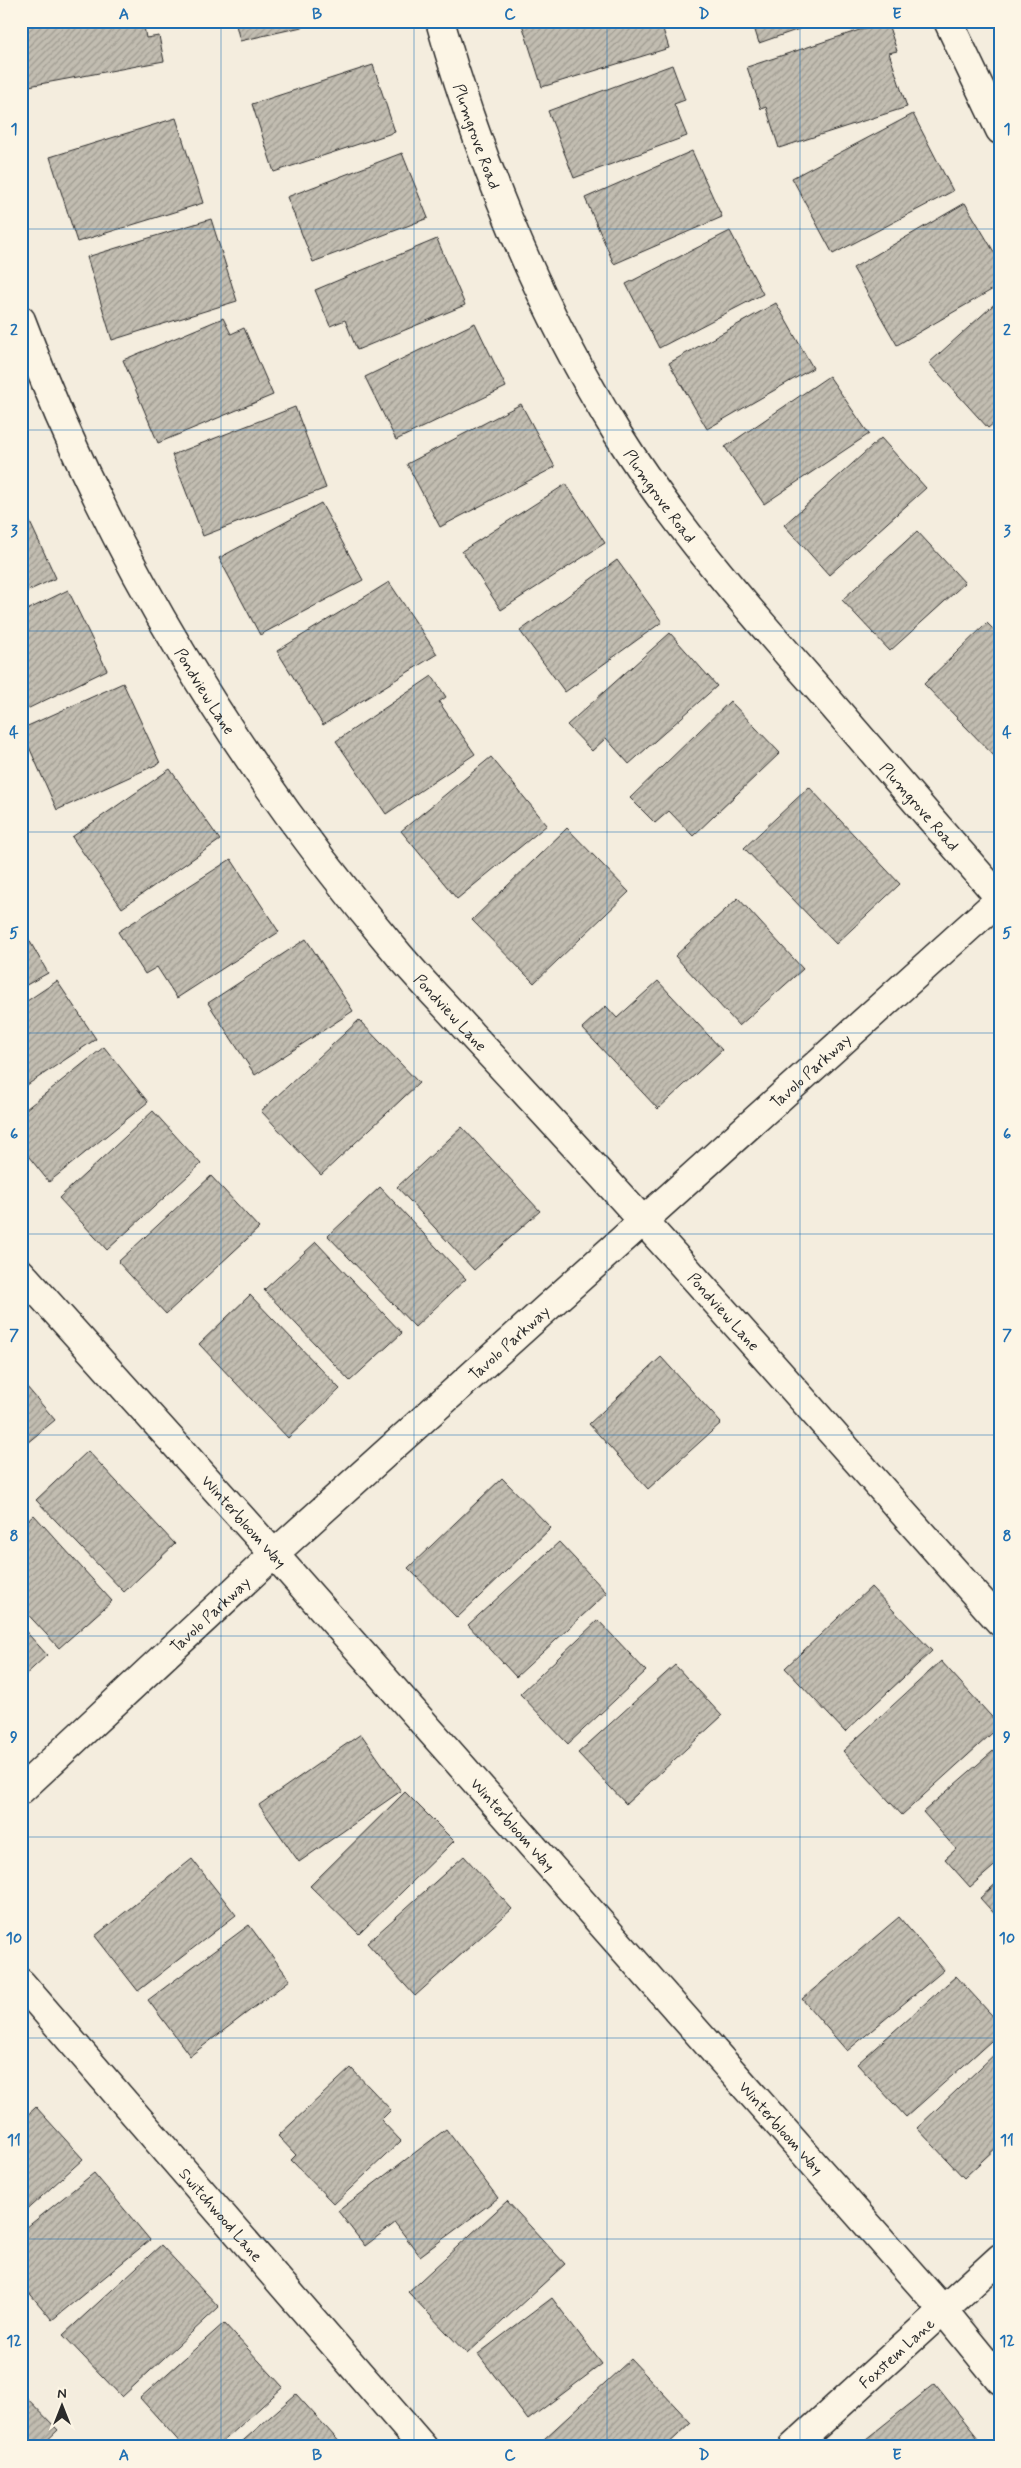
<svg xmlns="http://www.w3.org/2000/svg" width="1021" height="2468" viewBox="0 0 1021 2468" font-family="Mynerve,sans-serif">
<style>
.building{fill:url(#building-hatch);stroke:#2b2b2b}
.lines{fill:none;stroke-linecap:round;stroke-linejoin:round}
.street-casing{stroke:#2b2b2b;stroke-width:31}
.street{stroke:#fcf5e5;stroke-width:28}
.grid{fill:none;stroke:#1f6fb2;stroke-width:1;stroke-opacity:0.55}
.labels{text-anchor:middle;stroke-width:5;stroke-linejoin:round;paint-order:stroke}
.street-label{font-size:16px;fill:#2b2b2b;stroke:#fcf5e5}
.neatline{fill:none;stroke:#1f6fb2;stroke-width:2}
.grid-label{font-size:16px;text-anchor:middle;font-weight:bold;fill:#1f6fb2}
</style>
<defs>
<pattern id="building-hatch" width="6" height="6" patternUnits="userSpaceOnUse" patternTransform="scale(1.25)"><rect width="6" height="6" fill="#c2bdb1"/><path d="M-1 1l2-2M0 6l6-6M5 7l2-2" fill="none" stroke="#9e9a90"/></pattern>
</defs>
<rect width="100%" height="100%" fill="#f4edde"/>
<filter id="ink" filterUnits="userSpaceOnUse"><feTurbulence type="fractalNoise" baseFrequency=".02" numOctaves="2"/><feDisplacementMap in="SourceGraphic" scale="10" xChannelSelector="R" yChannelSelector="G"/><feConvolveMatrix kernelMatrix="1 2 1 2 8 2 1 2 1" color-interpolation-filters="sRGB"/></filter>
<g filter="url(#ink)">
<g class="building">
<polygon points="21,21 143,21 146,38 159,36 164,61 29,86 21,44"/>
<polygon points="235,21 328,21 240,41"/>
<polygon points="521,21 651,21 652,25 661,23 669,48 542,87"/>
<polygon points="752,21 822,21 759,43"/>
<polygon points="887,21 897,51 889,53 907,107 779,148 766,107 761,109 747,67"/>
<polygon points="373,65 395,132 274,172 252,104"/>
<polygon points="672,65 685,100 674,104 687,136 574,178 548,111"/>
<polygon points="913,114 953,191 833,254 792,178"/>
<polygon points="176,118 203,203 77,242 50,157"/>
<polygon points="692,151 722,217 614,264 585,198"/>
<polygon points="402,153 428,218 313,262 287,197"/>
<polygon points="965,203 1000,262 1000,285 897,345 853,268"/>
<polygon points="211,219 237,301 112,340 87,257"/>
<polygon points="730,231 763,294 659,348 626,284"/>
<polygon points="437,239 465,305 357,350 345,320 330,326 315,290"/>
<polygon points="1000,299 1000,418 988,428 929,363"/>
<polygon points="776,303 813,368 707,429 669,363"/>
<polygon points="223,318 231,334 244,328 273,395 158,443 123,360"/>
<polygon points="475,323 506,387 396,440 365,377"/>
<polygon points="829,376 869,434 764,504 725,447"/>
<polygon points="521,404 555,467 440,527 407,464"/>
<polygon points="295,407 326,488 203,536 172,455"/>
<polygon points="881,438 926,488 829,575 784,525"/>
<polygon points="566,484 605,543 501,610 462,551"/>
<polygon points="21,503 56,578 21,594"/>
<polygon points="321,503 363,580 260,635 219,558"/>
<polygon points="917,531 965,583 890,651 842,600"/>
<polygon points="617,560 662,622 565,692 520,631"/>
<polygon points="389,582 437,654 323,725 277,651"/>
<polygon points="68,590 107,670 21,712 21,613"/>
<polygon points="987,623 1000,636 1000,762 924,684"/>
<polygon points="670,633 717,686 629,764 606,738 592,751 567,725"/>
<polygon points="432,676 446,697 439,702 475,754 386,814 336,741"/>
<polygon points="123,683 160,763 57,810 21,729"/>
<polygon points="730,701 780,753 693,836 669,811 655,823 630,798"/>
<polygon points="491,757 547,825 457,899 401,831"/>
<polygon points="170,769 220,840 122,908 72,837"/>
<polygon points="809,787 900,884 836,944 744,848"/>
<polygon points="567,828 629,892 534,983 472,920"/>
<polygon points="231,859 279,932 177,998 157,967 145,974 118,932"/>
<polygon points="738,898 803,969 739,1026 675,956"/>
<polygon points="21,926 48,973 21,988"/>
<polygon points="306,939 353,1011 255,1075 208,1003"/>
<polygon points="57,981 96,1039 21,1089 21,1005"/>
<polygon points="658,981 722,1050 658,1109 582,1028 606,1006 617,1018"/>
<polygon points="359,1020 419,1083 321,1175 261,1111"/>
<polygon points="104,1047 148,1102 49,1182 21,1147 21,1113"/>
<polygon points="153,1111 201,1164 107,1250 59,1198"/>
<polygon points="462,1127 540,1211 474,1270 397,1187"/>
<polygon points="211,1176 259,1228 166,1314 118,1262"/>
<polygon points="380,1187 466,1279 415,1327 328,1236"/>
<polygon points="316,1242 402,1333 350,1381 264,1290"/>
<polygon points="250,1295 340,1389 288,1438 199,1344"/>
<polygon points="661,1357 721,1423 648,1489 589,1424"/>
<polygon points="21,1380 55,1420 21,1448"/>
<polygon points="88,1451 175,1544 124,1592 36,1500"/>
<polygon points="502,1478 551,1528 457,1618 408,1568"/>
<polygon points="34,1515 112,1601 59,1648 21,1607 21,1527"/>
<polygon points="559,1542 607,1593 516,1677 468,1625"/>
<polygon points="871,1587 932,1651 845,1732 785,1668"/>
<polygon points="598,1620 646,1671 568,1744 520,1694"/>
<polygon points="21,1626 47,1655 21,1679"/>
<polygon points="941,1661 1000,1726 902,1815 843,1751"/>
<polygon points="675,1665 722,1716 626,1804 578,1753"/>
<polygon points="361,1734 401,1791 299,1862 259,1805"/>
<polygon points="1000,1745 1000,1861 970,1887 945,1859 956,1849 923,1812"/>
<polygon points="405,1792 454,1841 359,1934 310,1886"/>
<polygon points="464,1856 512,1909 415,1996 367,1943"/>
<polygon points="192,1859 236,1915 138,1991 95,1936"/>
<polygon points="1000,1880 1000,1920 980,1898"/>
<polygon points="899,1917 944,1970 847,2051 802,1999"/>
<polygon points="249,1925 290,1980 190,2056 148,2000"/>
<polygon points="956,1976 1000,2024 1000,2033 906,2117 857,2064"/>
<polygon points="1000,2049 1000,2144 964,2178 917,2128"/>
<polygon points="351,2068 391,2110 381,2120 401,2141 334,2204 291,2160 296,2155 278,2136"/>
<polygon points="36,2107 83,2159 21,2215 21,2121"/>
<polygon points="446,2129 498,2198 420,2256 395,2223 365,2246 338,2211"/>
<polygon points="94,2173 150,2240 52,2320 21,2283 21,2232"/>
<polygon points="507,2201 565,2264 467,2354 408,2292"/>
<polygon points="161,2245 219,2307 122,2397 63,2335"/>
<polygon points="552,2298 602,2364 528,2420 478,2354"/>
<polygon points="224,2323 283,2387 217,2447 184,2447 140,2398"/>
<polygon points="631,2359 691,2423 665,2447 551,2447 544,2439"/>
<polygon points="935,2384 978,2438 967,2447 856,2447"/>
<polygon points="21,2392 58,2430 40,2447 21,2447"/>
<polygon points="296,2394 344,2447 236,2447"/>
</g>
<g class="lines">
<g class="street-casing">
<g id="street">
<path id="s1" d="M 440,21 C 481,165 538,305 617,433 C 672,521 740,600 809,678 C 872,751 936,825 1000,898"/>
<polyline points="948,21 1000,130"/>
<path id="s2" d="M 21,320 C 107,552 239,767 399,955 C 422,982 447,1007 471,1034 C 529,1096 587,1159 644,1222 C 764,1354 881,1489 1000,1622"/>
<path id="s3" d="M 21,1273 L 274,1554 L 943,2310 L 1000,2380"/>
<path id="s4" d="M 21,1790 L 274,1554 L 1000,899"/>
<path id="s5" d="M 21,1983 L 423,2447"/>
<path id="s6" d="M 793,2447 L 1000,2258"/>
</g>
</g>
<use href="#street" class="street"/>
</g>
</g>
<path class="grid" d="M 221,21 L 221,2447M 414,21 L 414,2447M 607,21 L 607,2447M 800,21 L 800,2447M 21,229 L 1000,229M 21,430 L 1000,430M 21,631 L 1000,631M 21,832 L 1000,832M 21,1033 L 1000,1033M 21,1234 L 1000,1234M 21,1435 L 1000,1435M 21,1636 L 1000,1636M 21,1837 L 1000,1837M 21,2038 L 1000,2038M 21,2239 L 1000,2239"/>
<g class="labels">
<g class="street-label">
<text dy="6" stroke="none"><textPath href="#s1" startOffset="121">Plumgrove Road</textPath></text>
<text dy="6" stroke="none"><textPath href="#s1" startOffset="526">Plumgrove Road</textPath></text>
<text dy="6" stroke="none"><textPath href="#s2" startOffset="415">Pondview Lane</textPath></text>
<text dy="6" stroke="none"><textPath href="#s1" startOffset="931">Plumgrove Road</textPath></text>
<text dy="6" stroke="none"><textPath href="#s2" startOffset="820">Pondview Lane</textPath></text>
<text dy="6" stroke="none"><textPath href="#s4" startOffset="1068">Tavolo Parkway</textPath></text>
<text dy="6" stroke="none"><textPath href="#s2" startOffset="1225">Pondview Lane</textPath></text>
<text dy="6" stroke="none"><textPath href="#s4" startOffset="662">Tavolo Parkway</textPath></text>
<text dy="6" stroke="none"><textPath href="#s3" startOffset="334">Winterbloom Way</textPath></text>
<text dy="6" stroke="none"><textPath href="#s4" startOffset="258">Tavolo Parkway</textPath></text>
<text dy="6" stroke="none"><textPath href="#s3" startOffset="739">Winterbloom Way</textPath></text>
<text dy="6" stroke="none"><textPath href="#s3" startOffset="1144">Winterbloom Way</textPath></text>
<text dy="6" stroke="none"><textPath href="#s5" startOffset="306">Switchwood Lane</textPath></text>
<text dy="6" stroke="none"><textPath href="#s6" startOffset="140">Foxstem Lane</textPath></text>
</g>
</g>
<rect width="1021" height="2468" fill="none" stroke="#fcf5e5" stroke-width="55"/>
<g transform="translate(62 2406)" stroke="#fcf5e5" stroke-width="4" paint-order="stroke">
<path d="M0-4L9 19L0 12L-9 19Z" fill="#2b2b2b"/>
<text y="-8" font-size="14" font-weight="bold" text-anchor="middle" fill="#2b2b2b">N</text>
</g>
<rect x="28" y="28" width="966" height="2412" class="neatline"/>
<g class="grid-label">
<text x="124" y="19">A</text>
<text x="317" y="19">B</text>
<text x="510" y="19">C</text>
<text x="704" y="19">D</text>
<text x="897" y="19">E</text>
<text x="14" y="134">1</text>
<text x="1007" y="134">1</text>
<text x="14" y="335">2</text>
<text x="1007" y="335">2</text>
<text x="14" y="536">3</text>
<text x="1007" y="536">3</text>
<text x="14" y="737">4</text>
<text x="1007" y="737">4</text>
<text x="14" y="938">5</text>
<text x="1007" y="938">5</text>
<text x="14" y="1139">6</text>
<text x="1007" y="1139">6</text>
<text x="14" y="1340">7</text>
<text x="1007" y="1340">7</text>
<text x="14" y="1541">8</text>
<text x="1007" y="1541">8</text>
<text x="14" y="1742">9</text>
<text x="1007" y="1742">9</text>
<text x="14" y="1943">10</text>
<text x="1007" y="1943">10</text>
<text x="14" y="2145">11</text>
<text x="1007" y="2145">11</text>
<text x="14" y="2346">12</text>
<text x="1007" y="2346">12</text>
<text x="124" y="2460">A</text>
<text x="317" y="2460">B</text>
<text x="510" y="2460">C</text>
<text x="704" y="2460">D</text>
<text x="897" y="2460">E</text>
</g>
</svg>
